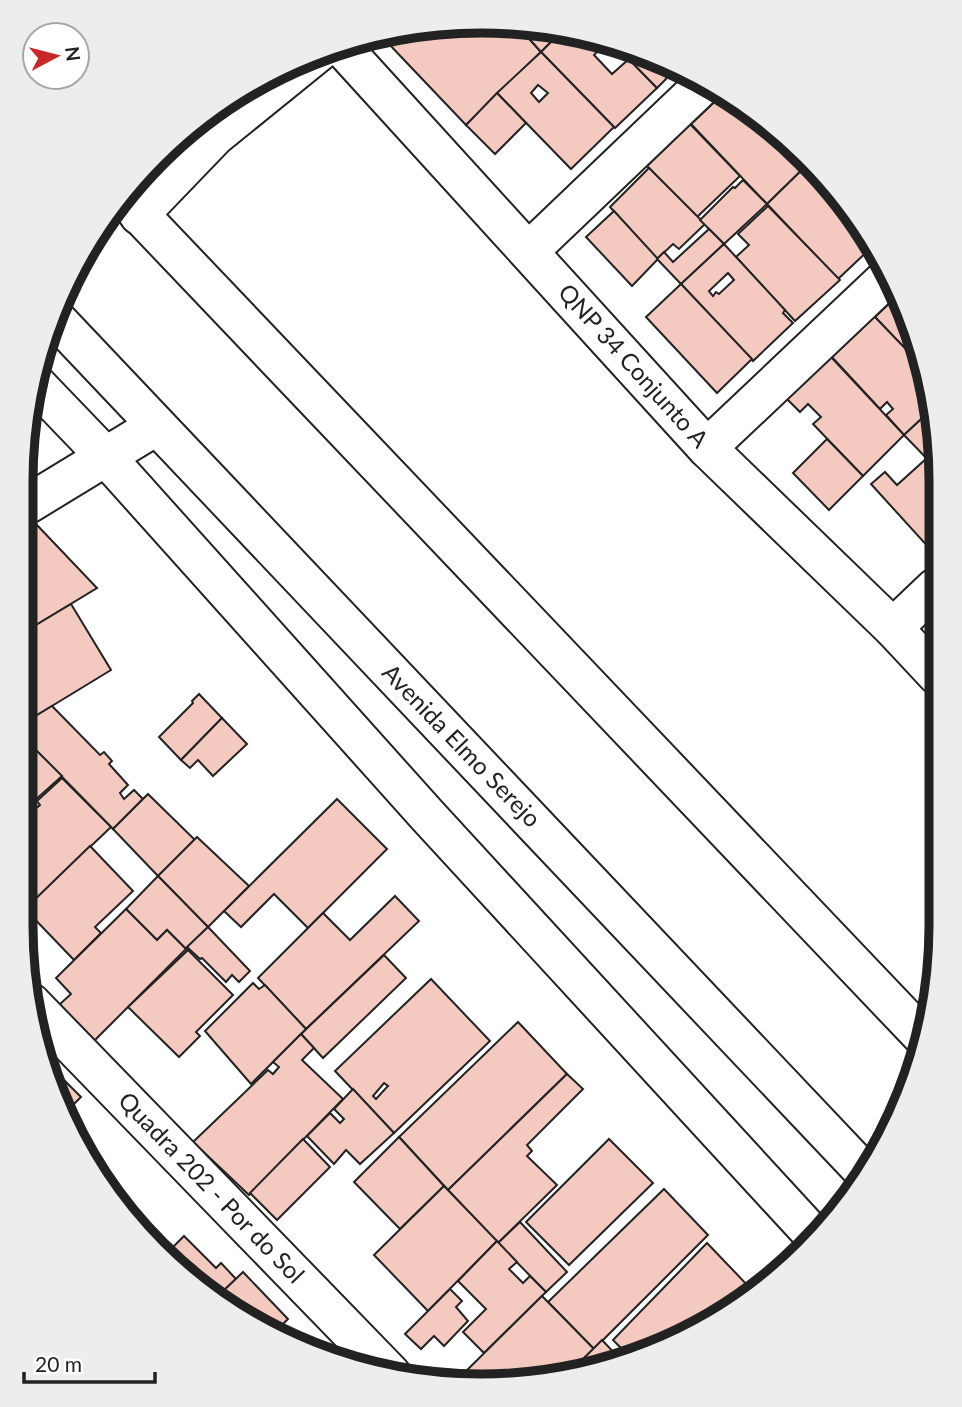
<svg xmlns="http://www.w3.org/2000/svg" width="962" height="1407" viewBox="0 0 962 1407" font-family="Lato,sans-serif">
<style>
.building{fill:#f3c9c0;stroke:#222;stroke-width:2;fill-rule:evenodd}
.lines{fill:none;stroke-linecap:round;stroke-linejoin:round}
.street-casing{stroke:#222;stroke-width:42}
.secondary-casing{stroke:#222;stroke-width:42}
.street{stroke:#fff;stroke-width:38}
.secondary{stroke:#fff;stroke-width:38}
.labels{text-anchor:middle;stroke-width:5;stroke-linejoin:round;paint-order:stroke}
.street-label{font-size:24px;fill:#222;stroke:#fff}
.rim{fill:none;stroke:#222;stroke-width:9}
</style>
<rect width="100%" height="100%" fill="#fff"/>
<g class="building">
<polygon points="481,21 516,24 541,52 466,125 387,42 400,29"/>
<polygon points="516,24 564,29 541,52"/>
<polygon points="564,29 608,41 594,55 612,74 629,59 657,88 615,128 541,52"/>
<polygon points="613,43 657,56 678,67 657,88"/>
<path d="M 541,52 L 614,127 L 571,169 L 497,93 ZM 538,85 L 548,93 L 539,102 L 531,93 Z"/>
<polygon points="725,92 737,99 793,145 810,162 767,204 691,124"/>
<polygon points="497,93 526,123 495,154 466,125"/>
<polygon points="690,124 740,176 697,217 647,166"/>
<polygon points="810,162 872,247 838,279 767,204"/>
<polygon points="649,168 705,224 679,249 673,244 657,259 610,207"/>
<polygon points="743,180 767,204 724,244 700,220 733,187 735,188"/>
<polygon points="768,206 840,280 795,321 736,257 749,245 738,234"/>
<polygon points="614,211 658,259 632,286 586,237"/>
<polygon points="709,229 724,244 681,284 657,259 664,252 673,262"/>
<path d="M 724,244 L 785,310 L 783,313 L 793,323 L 753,361 L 681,284 ZM 728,273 L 734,280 L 719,294 L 716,292 L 713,296 L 709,291 Z"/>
<polygon points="681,284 752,359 717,393 646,317"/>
<polygon points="899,294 921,359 915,352 911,355 875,317"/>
<polygon points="873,315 925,369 932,392 933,408 904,435 886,415 893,409 887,402 880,409 830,355"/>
<polygon points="831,357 904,435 863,476 813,424 821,417 808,404 800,412 788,400 788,397"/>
<polygon points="933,408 933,465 904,435"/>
<polygon points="827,439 863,476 829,510 793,473"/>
<polygon points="927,458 933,465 935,545 930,549 871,484 885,472 897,485"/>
<polygon points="36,524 97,588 26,631 28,529"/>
<polygon points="71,604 111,670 24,723 26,631"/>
<polygon points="199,694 222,718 181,760 159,737 193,703 192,701"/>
<polygon points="52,706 100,755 104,752 112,761 109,764 128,785 120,793 124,799 134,790 143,799 113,829 24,738 24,723"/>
<polygon points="222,718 247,744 213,776 198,760 190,768 181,760"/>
<polygon points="24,738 62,776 23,811"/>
<polygon points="62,778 111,827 21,913 23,819 40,805 37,801"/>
<polygon points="148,794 195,840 158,876 113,829"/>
<polygon points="337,799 387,849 308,928 274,894 241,927 224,911"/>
<polygon points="197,837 249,886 208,927 158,876"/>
<polygon points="90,846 133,891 95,927 101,933 74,960 25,909"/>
<polygon points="158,876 208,927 186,949 167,930 157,940 126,909"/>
<polygon points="395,896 419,921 306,1029 258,978 323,913 350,940"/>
<polygon points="126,909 157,940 167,930 186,949 94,1041 59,1005 71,994 56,978"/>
<polygon points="208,927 250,971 239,982 232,975 226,982 202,958 200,959 187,947"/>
<polygon points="188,950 233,995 196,1032 200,1036 179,1057 128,1007"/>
<polygon points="384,955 406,978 323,1058 301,1034"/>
<path d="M 431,979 L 490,1041 L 394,1133 L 335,1071 ZM 384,1083 L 388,1086 L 376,1099 L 373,1096 Z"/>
<polygon points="253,983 259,989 265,985 306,1029 251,1084 205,1031"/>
<polygon points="518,1022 567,1074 448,1190 399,1137"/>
<polygon points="301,1034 314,1048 302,1060 343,1099 249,1195 193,1142 268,1070 273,1074 279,1067 273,1062"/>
<polygon points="567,1074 583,1089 527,1145 532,1151 527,1156 557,1185 498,1243 448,1190"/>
<polygon points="63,1079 81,1097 67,1111 55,1086"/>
<polygon points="353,1089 394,1133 360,1164 346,1150 334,1164 307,1136 330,1113 340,1123 344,1119 334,1109"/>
<polygon points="399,1137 444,1186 400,1229 354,1182"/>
<polygon points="303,1139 330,1167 277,1220 250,1193"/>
<polygon points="609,1139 653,1183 569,1265 526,1222"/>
<polygon points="444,1186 497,1241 428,1311 374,1255"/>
<polygon points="664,1189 708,1235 594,1349 548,1302"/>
<polygon points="520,1222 567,1272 546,1292 498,1243"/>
<polygon points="184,1236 216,1268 221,1263 236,1279 217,1297 178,1272 164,1256"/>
<polygon points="497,1241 517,1262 509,1269 523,1283 530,1276 546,1292 484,1353 463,1332 486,1309 458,1281"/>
<polygon points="707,1243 752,1290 685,1338 630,1357 613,1340"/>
<polygon points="243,1272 288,1319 275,1332 217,1297"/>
<polygon points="450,1289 462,1301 456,1307 468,1321 444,1346 434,1336 421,1349 405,1334"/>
<polygon points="542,1296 594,1349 574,1368 564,1377 456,1381"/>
<polygon points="602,1340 621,1360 580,1374 574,1368"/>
</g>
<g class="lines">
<g class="street-casing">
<g id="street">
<polyline points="529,251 706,82"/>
<polyline points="33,381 106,457 427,815 817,1239"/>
<polyline points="707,448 891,274"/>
<polyline points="28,504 156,426"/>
<polyline points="893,628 935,588"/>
<polyline points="31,1003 391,1374"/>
</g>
</g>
<g class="secondary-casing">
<g id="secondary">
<polyline points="340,45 707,448 893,628 937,675"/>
<polyline points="125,199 925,1039"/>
<polyline points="139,215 215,136 320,51"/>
<polyline points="55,318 867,1175"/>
</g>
</g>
<use href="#street" class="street"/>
<use href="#secondary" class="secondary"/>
</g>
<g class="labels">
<g class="street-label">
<text transform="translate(633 366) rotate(48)" y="8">QNP 34 Conjunto A</text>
<text transform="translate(461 746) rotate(46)" y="8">Avenida Elmo Serejo</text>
<text transform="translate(211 1188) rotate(46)" y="8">Quadra 202 - Por do Sol</text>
</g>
</g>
<path d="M0 0H962V1407H0ZM481 33H481A448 448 0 0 1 929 481V926A448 448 0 0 1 481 1374H481A448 448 0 0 1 33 926V481A448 448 0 0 1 481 33Z" fill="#ededed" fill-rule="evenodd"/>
<path class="rim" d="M481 33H481A448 448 0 0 1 929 481V926A448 448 0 0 1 481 1374H481A448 448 0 0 1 33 926V481A448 448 0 0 1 481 33Z"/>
<g transform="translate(56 56) rotate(83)"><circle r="33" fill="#ffffff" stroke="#a7a7a7" stroke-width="2"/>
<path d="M0-5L12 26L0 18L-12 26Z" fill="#c62828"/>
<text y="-10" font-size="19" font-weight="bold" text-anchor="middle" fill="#222222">N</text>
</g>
<path d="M24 1372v10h131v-10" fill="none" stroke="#222222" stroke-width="3.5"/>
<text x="35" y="1372" font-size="21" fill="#222222" stroke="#ffffff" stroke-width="5" paint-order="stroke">20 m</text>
</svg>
